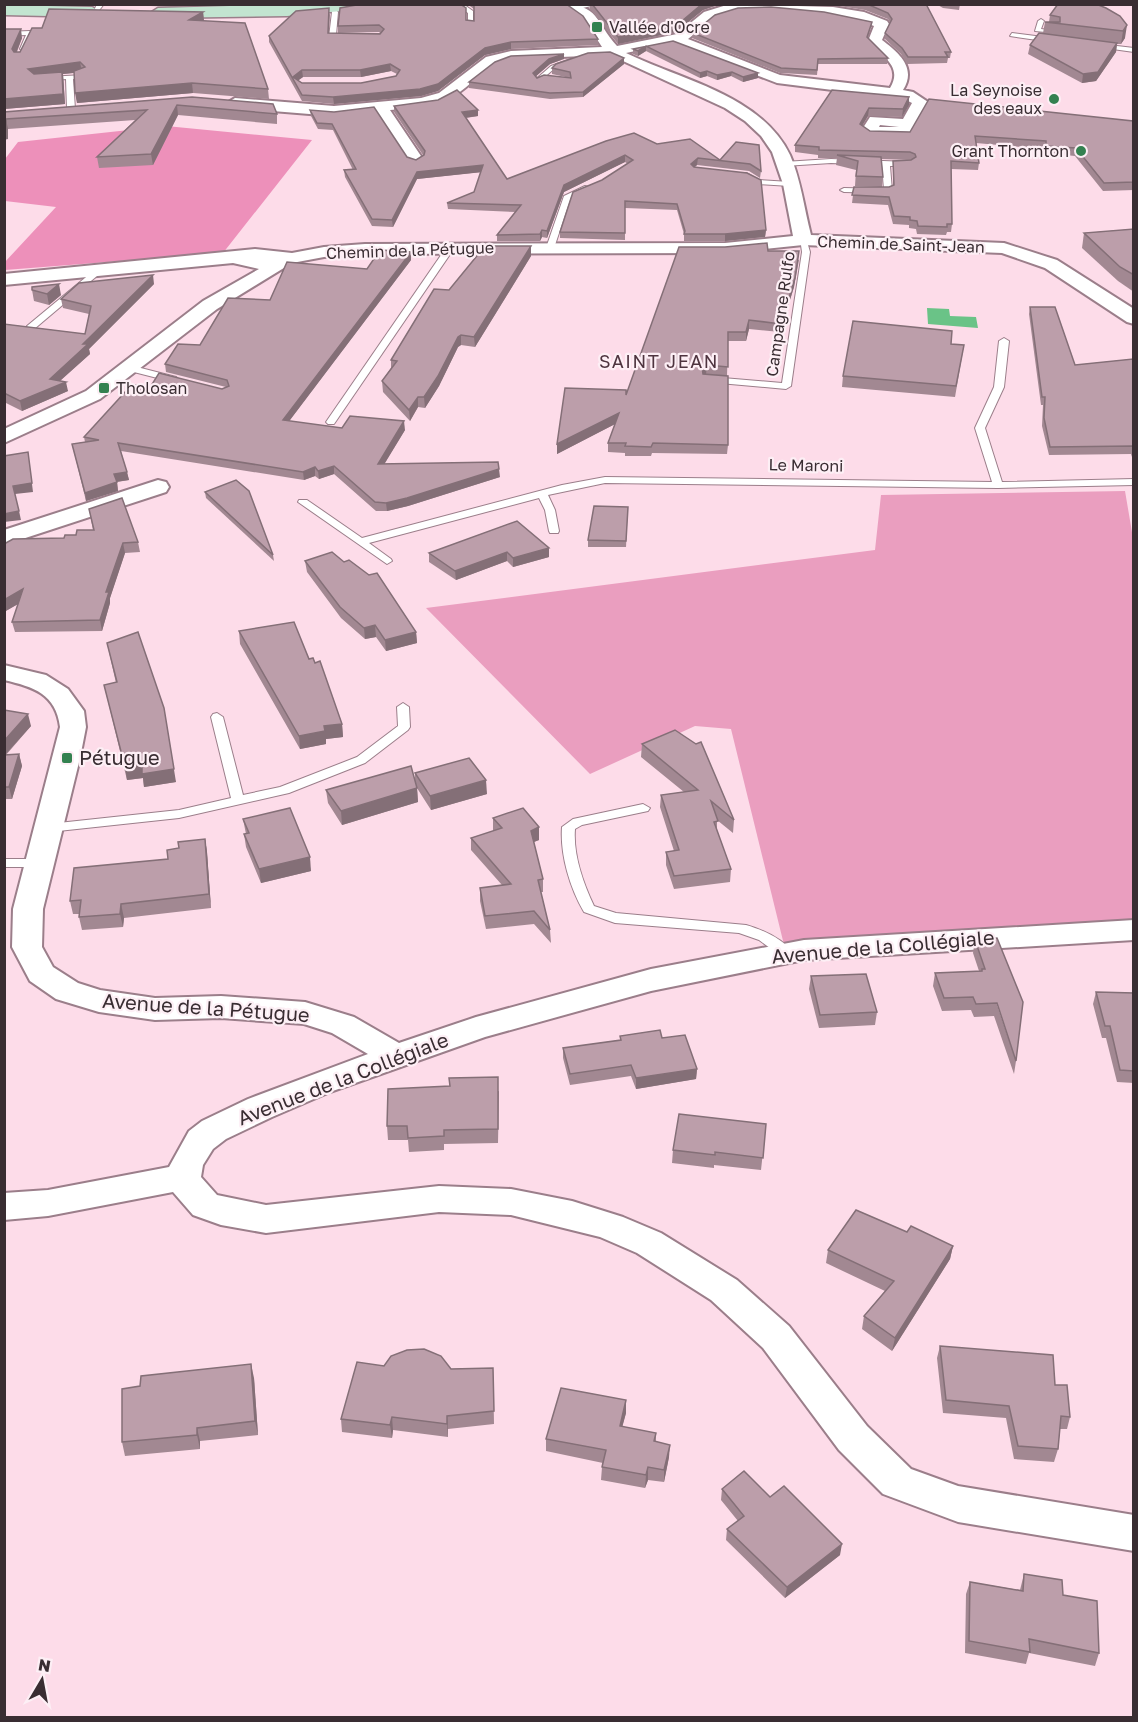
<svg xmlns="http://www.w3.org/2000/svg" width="1138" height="1722" viewBox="0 0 1138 1722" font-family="'Golos Text',sans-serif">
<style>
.green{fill:#ea9ebf}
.forest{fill:#ed90ba}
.water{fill:#6ac387}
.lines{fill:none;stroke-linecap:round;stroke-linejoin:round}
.service-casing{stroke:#9b7e8a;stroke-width:2}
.minor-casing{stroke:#9b7e8a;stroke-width:4}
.secondary-casing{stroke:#9b7e8a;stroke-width:3}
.service{fill:#fff;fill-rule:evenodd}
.minor{fill:#fff;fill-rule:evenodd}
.secondary{fill:#c2e4d0;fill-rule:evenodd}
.wall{fill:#a28892;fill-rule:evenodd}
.shaded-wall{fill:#846f77}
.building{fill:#bc9eaa;stroke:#846f77;stroke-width:1.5;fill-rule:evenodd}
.poi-dot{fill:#348150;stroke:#fdeff5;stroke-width:2}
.labels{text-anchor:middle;stroke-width:4.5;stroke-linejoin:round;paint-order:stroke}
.far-poi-label{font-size:16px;fill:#392d32;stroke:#fdeff5;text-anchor:start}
.far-street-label{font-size:16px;fill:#392d32;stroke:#fdeff5}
.far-neighbourhood-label{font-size:18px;letter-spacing:1.5px;fill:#4e343f;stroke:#fdeff5}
.poi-label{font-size:20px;fill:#392d32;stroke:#fdeff5;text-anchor:start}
.street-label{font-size:20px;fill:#392d32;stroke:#fdeff5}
</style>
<rect width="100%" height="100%" fill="#fddce9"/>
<polygon class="green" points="1125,491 1134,544 1133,932 786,953 731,729 695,726 590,774 426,608 875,550 881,495"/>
<polygon class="forest" points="166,126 312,140 223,253 5,270 4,263 56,207 5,201 5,159 18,142"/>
<polygon class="water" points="927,308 949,309 950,316 976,317 978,328 928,324"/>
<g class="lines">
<g class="service-casing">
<g id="service">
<polygon points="97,4 104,4 97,13 93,13"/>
<polygon points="455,4 463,4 473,11 473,26 468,25 468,13"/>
<polygon points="583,4 600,4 574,10 571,8"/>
<polygon points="332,6 338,12 336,35 346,36 346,38 332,39 329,37 332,12 329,8"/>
<polygon points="1041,19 1044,21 1041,29 1056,31 1056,33 1035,31 1038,21"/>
<polygon points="4,32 30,31 33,33 26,49 23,51 20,49 26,35 4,36"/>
<polygon points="1012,33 1051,38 1054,40 1051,42 1010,36"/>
<polygon points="1100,44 1134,48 1134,52 1098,47"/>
<polygon points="571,59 573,62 555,68 540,81 535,80 551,66"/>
<polygon points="84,75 84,77 73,79 75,109 71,111 67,109 66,79 46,81 43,79 46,77"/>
<polygon points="831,159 909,162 913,164 909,166 890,166 892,191 888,193 844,192 840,190 844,188 884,189 882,165 831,163 784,166 780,164 784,162"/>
<polygon points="746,173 759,180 790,182 794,184 790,186 757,184 743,177 743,173"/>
<polygon points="585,186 592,188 571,197 554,248 547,250 546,248 564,196"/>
<polygon points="800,238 806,238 810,252 791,386 786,389 708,382 708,378 711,377 782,383 802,252"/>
<polygon points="448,245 455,247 334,424 328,424 326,422"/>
<polygon points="97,268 104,270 33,330 27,330 27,326"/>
<polygon points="1004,338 1009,341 1004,387 985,428 1002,482 1134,479 1134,485 998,488 605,483 548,495 555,510 559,531 558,533 550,533 549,531 545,510 539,498 369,543 391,559 392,561 387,564 298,502 299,500 307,500 362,538 562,485 605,477 992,482 975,428 994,387 999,341"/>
<polygon points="129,365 176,377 178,379 173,382 126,370 126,366"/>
<polygon points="403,703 409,707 410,727 408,730 365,763 289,793 179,818 49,832 42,828 49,824 179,810 231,798 211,717 213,714 217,713 223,717 243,795 280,787 357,757 398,726 397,707"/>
<path d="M 643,804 L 650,808 L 648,811 L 582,825 L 575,829 C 573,854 583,883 594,906 L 616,913 L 746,925 C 763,930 782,938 793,953 L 791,956 L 781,956 L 759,940 L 739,933 L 615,923 L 584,912 C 570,888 560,855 562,827 L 573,819 Z"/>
<polygon points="4,859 40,859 47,863 40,867 4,867"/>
</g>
</g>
<g class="minor-casing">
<g id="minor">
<path d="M 560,4 C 600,4 595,22 617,46 L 677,34 L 704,12 L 730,4 L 833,7 L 864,12 L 887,21 L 889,24 L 882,40 C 899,53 917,68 903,90 L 913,92 L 928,102 L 909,137 L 869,136 L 861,131 L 870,117 L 903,119 L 912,103 L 904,99 L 777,83 L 673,43 L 626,53 C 681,80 761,95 790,155 C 801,180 804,208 811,235 L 1004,243 L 1057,260 L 1134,309 L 1134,324 L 1127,322 L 1045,268 L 1002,253 L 803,245 L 725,253 L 365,254 L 324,257 L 292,263 L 217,309 L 100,399 L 4,443 L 4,429 L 86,391 L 203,301 L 259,269 L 233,263 L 4,285 L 4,274 L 255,249 L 292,253 L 324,247 L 365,244 L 725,243 L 793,236 L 783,184 L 772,152 L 761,136 L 745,121 L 725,108 L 610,55 L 511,59 C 487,65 472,85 451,98 C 435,108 409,108 390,110 L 423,159 L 415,164 L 409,162 L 376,111 L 334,116 L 235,108 L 227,103 L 235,98 L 334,106 L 421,98 L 439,93 L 486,57 L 511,51 L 602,47 L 585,21 ZM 771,10 C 806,13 842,13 874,26 L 868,41 C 880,56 904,65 890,88 L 780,75 L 688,39 L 714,18 L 737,11 ZM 880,125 L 899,127 L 879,127 Z"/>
<polygon points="158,480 166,482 169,487 166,492 4,545 4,530"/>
<path d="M 4,665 L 46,675 L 68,689 L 84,711 L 86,727 L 80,758 L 43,909 L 42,947 L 53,967 L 78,983 L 100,990 L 155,998 L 221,996 L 305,1002 L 354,1017 L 399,1043 L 476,1017 L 651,969 L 804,940 L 1134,920 L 1134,940 L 804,960 L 651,991 L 485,1037 L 330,1092 L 272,1117 L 226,1139 L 213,1149 L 203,1165 L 201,1177 L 217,1195 L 266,1205 L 439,1186 L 511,1189 L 572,1201 L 623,1217 L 661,1233 L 737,1280 L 789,1326 L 867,1426 L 911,1469 L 958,1486 L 1134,1515 L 1134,1551 L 958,1522 L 883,1494 L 839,1450 L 763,1348 L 711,1300 L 637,1253 L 600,1237 L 511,1215 L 439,1212 L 266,1233 L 221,1225 L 193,1215 L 173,1192 L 48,1216 L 4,1220 L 4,1193 L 48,1190 L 169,1167 L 189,1131 L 202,1121 L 248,1099 L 368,1054 L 332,1033 L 304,1024 L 221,1018 L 155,1020 L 99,1012 L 56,999 L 30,981 L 12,947 L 13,909 L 60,727 C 56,694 34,687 4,680 Z"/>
</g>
</g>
<g class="secondary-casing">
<g id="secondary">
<polygon points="307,4 370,4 363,9 287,16 158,18 150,13 158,8"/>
<polygon points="4,5 92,7 100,12 92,17 4,15"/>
</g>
</g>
<use href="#service" class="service"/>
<use href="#minor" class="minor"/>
<use href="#secondary" class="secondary"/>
</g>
<g class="wall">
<polygon points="83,4 229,4 184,7"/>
<path d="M 467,4 L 566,4 L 598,39 L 598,45 L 511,49 L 485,55 L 438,91 L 421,96 L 334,104 L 302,101 L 269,42 L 269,36 L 330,14 L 329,33 L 380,33 L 379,32 L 338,33 L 338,26 L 466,20 L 474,21 L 474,9 ZM 391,71 L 397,74 L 396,76 L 361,83 L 302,83 L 298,80 L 303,77 L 361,77 Z"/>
<polygon points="590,4 721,4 703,10 676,32 618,44 590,9"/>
<polygon points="823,4 926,4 951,52 950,58 948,58 947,63 907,64 901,54 885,39 885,33 890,23 888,19 865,10 833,5"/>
<polygon points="936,4 960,4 959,10 943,8"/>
<polygon points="203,12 204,21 268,89 269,99 193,93 77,103 74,73 63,74 65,104 4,109 4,29 22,38 17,52 20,52 42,28"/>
<polygon points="1050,15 1120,16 1125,38 1121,44 1117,44 1116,52 1096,81 1082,83 1028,54 1030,45 1043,33 1045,22 1049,22"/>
<polygon points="872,22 868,38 888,58 887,64 818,64 817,75 780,73 692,38 693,33"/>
<polygon points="673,41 758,78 743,82 731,76 717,80 707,76 700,78 646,51 638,56 633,54 633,49"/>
<polygon points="624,58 624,64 583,97 550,99 469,88 469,82 564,59 550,64 536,76 537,78 570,78 552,74 552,68"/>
<polygon points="832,90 909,105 902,117 868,116 862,126 870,131 910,132 1133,121 1134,190 1103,191 1075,156 1045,153 1045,149 976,143 979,163 978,170 951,169 952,224 951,232 947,232 946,235 917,234 916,229 909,228 909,225 893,224 888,205 852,203 854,187 889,187 893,186 893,161 910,160 881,159 883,177 882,187 855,186 856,170 836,165 837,158 818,158 818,155 795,152 795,145"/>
<polygon points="192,97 277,114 277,124 178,115 153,165 99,168 97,157 135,120 8,129 8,139 4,112"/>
<polygon points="394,106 478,116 466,118 507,179 657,144 720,160 736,142 761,171 760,178 749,171 697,165 695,167 766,230 765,237 725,241 684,241 684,234 677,210 625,208 625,240 560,238 560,232 602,180 628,164 625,162 564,192 547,238 542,237 540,241 497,241 497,235 516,212 448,209 447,203 474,192 481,172 417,179 393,227 372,226 345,177 344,170 353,170 333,130 318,129 311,116 310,110 407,157 416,160 423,155 394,112"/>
<polygon points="1134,229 1134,292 1118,281 1082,248 1084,233"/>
<polygon points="531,246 531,256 475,347 461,345 458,347 439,386 425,408 418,407 410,421 383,392 382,381 391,368 391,360 449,290"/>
<polygon points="768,251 799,260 794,287 780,332 749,329 746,341 728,341 727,376 705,374 728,445 727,454 652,453 651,456 625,456 625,453 608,452 608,443 615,424 557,454 557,444 626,395"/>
<polygon points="411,260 289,421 342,428 405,430 384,464 500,477 408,506 387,511 376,511 334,474 319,479 315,476 304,480 121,451 129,480 117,482 118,491 86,501 72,444 85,442 84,437 130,391 151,386 222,389 226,387 166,372 165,364 200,345 270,300 367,269"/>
<polygon points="154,284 89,349 90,354 60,381 68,391 22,411 4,402 4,324 85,334 89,314 63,308 61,299"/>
<polygon points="32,290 61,295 49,305 34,301"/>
<polygon points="1030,307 1075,365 1133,359 1134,457 1132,457 1131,454 1049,455 1042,426 1043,405 1041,405 1029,314"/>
<polygon points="951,344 964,345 955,397 842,387 843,376"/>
<polygon points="205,492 273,555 274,561 206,498"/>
<polygon points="628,507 626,547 588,547 588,540"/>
<polygon points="89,509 138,542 140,552 125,553 110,598 110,603 102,631 15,632 12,622 18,604 4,612 64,538 93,530"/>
<polygon points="517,521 549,557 513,567 507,561 456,580 429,562 429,553"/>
<polygon points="305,561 344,562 369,575 416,632 417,643 386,651 376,637 365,639 341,618 307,572"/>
<polygon points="239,631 309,659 342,724 343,737 326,739 326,744 300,749 240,644"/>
<polygon points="107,643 176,782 144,787 143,778 127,780 104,685 116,683"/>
<polygon points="4,710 31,726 6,755 19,754 22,766 12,799 4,799"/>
<polygon points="642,744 734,820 733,833 717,820 717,831 731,869 730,882 674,889 666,865 666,852 674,851 660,807 661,795 684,792 641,757"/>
<polygon points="415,773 487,794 431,810 417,788 418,802 342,825 328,803 326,790 415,782"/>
<polygon points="493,818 539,827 539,840 534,842 543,879 543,892 541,892 550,930 551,943 534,924 486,929 480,901 480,888 502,885 471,850 471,838 493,831"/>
<polygon points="243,819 311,871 261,883 246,847 244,834 246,834"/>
<polygon points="205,839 207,852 211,908 124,918 123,927 82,930 79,917 79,914 73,914 70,901 168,859 179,848"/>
<polygon points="975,940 1016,1061 1014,1074 994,1016 974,1017 971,1010 942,1011 933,986 935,973 979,971 973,953"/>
<polygon points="811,976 877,1012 875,1025 819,1028 809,989"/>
<polygon points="1096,992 1134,993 1134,1083 1117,1082 1106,1038 1102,1038 1093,1004"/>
<polygon points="620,1036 662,1038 697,1069 696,1079 636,1089 631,1076 570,1085 563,1058 563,1048 620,1040"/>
<polygon points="499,1091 498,1143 444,1144 444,1150 409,1152 408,1140 388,1140 387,1126"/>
<polygon points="766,1124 761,1170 714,1165 714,1168 672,1163 673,1150"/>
<polygon points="953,1246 950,1259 892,1351 862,1329 864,1316 885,1291 826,1263 828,1250"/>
<polygon points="940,1346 1055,1385 1070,1417 1067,1429 1060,1429 1058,1449 1054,1462 1014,1459 1006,1418 943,1413 937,1358"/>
<polygon points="384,1366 451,1369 493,1368 494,1424 448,1429 448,1437 393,1430 392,1438 342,1432 341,1419"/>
<polygon points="254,1378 258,1435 200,1441 200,1449 125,1456 122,1442 140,1386"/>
<polygon points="626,1400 626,1413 622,1427 656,1433 656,1441 669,1457 664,1482 648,1480 645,1488 601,1480 602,1467 603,1463 546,1451 546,1439"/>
<polygon points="722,1489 770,1497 840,1555 785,1598 726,1540 727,1529 738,1521 721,1500"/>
<polygon points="1024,1574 1063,1595 1099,1653 1095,1666 1029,1653 1026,1664 965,1653 966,1594 970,1582 1020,1590"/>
</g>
<g class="shaded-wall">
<polygon points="702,4 721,4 703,10 676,32 618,44 618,37"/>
<polygon points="203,12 204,21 189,20"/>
<polygon points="1127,25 1125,38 1121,44 1123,31"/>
<polygon points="21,29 22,38 14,58 12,49"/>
<polygon points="511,42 511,49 485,55 438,91 421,96 334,104 333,97 485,48"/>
<polygon points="1117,43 1116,52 1096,81 1082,83 1083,74"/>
<polygon points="646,46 646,51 638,56 638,51"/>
<polygon points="564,54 564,59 550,64 534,78 533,73 549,59"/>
<polygon points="624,58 624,64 583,97 583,92"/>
<polygon points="80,62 82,72 63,74 65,104 4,109 4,99 30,79 28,69"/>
<polygon points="390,64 391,71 361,77 360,70"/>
<polygon points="302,70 303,77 295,83 293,77"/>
<polygon points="707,71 707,76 700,78 700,73"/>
<polygon points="732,72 731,76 717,80 717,75"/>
<polygon points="758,73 758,78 743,82 743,77"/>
<polygon points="192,83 193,93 77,103 75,93"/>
<polygon points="909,97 909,105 902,117 903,109"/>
<polygon points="177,105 178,115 153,165 151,154"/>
<polygon points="869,108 868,116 859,131 860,124"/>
<polygon points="478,110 478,116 463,118 462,112"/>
<polygon points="6,119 8,129 8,139 4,140 4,129"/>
<polygon points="625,155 625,162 564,192 547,238 547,231 564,185"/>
<polygon points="698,158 697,165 691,170 691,164"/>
<polygon points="483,165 483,172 417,179 393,227 392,220 417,172"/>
<polygon points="542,230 542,237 540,241 540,234"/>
<polygon points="766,230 765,237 725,241 725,234"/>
<polygon points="531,246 531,256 475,347 474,337"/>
<polygon points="799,251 794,287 780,332 781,324"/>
<polygon points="411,252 411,260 284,428 283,420"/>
<polygon points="153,275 154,284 89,349 90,354 53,387 66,382 68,391 22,411 20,401 50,379 83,344"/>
<polygon points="59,284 61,295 49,305 47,294"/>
<polygon points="749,320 749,329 746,341 746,332"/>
<polygon points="461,335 461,345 458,347 439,386 425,408 424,397 458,337"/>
<polygon points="707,365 706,374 701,376 702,367"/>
<polygon points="418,397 418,407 410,421 409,410"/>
<polygon points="619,413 619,422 557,454 557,444"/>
<polygon points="404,421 405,430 379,473 378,464"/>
<polygon points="28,452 33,492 15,494 13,486"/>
<polygon points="334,466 334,474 319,479 318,471"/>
<polygon points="315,467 315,476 304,480 303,472"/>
<polygon points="499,469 500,477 408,506 387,511 386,503"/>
<polygon points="127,472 129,480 115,482 114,474"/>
<polygon points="117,482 118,491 86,501 85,493"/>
<polygon points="19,511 21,520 4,522 4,514"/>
<polygon points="123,543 125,553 110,598 110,603 102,631 100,620 106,592"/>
<polygon points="549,548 549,557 513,567 513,558"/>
<polygon points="507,552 507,561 456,580 455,571"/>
<polygon points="23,589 25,600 4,612 4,600"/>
<polygon points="375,625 376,637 365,639 364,628"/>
<polygon points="416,632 417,643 386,651 385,640"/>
<polygon points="164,708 176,782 144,787 143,778 127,780 125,767"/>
<polygon points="28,714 31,726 4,756 4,741"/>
<polygon points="342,724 343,737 326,739 326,744 300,749 299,736 324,726"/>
<polygon points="19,754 22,766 12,799 9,787"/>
<polygon points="486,780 487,794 431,810 430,796"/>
<polygon points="417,788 418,802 342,825 341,811"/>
<polygon points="539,827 539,840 531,843 531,831"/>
<polygon points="205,839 207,852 211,908 209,894"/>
<polygon points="310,857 311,871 261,883 259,869"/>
<polygon points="121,904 124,918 123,927 120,914"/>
<polygon points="697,1069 696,1079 636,1089 636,1078"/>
<polygon points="953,1246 950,1259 892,1351 895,1338"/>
<polygon points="251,1364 254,1378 258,1435 255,1421"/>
<polygon points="626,1400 626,1413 619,1439 620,1426"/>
<polygon points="447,1416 448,1429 448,1437 447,1424"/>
<polygon points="392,1417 393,1430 392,1438 390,1425"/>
<polygon points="197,1428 200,1441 200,1449 197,1435"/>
<polygon points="670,1445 669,1457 664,1482 664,1470"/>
<polygon points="648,1467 648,1480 645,1488 646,1475"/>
<polygon points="842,1544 840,1555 785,1598 787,1587"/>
</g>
<g class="building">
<path d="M 362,4 L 460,4 L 466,8 L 466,20 L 474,21 L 474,4 L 566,4 L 583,16 L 598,39 L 511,42 L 485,48 L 438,84 L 420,89 L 333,97 L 302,95 L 269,36 L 296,11 L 329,8 L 328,33 L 380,34 L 384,29 L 379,25 L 338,26 L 340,8 ZM 390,64 L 400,70 L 396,76 L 361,83 L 302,83 L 293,77 L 302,70 L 360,70 Z"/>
<polygon points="592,4 702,4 676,26 618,37"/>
<polygon points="867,4 926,4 951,52 945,52 948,57 908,57 902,48 885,33 892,19 888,13"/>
<polygon points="1058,4 1096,4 1106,8 1120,16 1127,25 1123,31 1045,22 1060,22 1060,17 1050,15"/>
<polygon points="771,7 824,12 872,22 867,37 888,58 818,59 817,70 781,68 693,33 715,15 738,8"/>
<polygon points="49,9 203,12 189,20 245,23 268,89 192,83 75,93 74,71 85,67 80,62 28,69 34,74 62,72 63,94 4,99 4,29 21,29 12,49 14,52 20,52 32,28 42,28"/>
<polygon points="1039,33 1117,43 1098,72 1083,74 1030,45"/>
<polygon points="673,41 758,73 743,77 732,72 717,75 707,71 700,73 646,46 638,51 633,49"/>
<polygon points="610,52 624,58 583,92 550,93 469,82 495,62 511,56 564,54 549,59 533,73 537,78 544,75 571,78 570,72 552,68 556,64 588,53"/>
<polygon points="457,90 478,110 462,112 507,179 606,141 634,133 657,144 690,139 720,160 736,142 759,145 761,171 750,164 698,158 691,164 694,167 747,173 761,180 766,230 725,234 684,234 685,231 677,204 625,201 625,233 560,232 573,192 602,180 633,160 625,155 564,185 547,231 542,230 540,234 497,235 521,205 447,203 474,192 483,165 417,172 392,220 372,219 344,170 356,169 332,124 317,123 310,110 334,112 374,107 407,157 416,160 424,155 425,151 394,106 438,100"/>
<polygon points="832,90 909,97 903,109 869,108 860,124 870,131 910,132 929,99 1133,121 1134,182 1104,183 1076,148 1046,146 1046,141 975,136 979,163 951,161 952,224 947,224 947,227 918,226 917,221 910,220 910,217 894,216 889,197 852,195 854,187 889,187 894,185 893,161 911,160 916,157 915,154 910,152 819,150 819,147 795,145"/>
<polygon points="192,97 273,104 277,114 177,105 151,154 97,157 147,110 6,119 6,129 4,129 4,112"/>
<polygon points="837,155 881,157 883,177 856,176 858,161"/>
<polygon points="1134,229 1134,275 1120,267 1084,233"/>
<polygon points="767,243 768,251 799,251 795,278 781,324 749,320 746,332 728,332 728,367 707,365 702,367 703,374 728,376 728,445 653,443 651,447 625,446 626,443 608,443 619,413 557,444 565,388 626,390 626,395 679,247 725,247"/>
<polygon points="485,246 531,246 474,337 461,335 458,337 438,376 424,397 418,397 409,410 382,381 397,361 391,360 434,289 449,290"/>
<polygon points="380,250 411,252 283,420 342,428 350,416 404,421 378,464 498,462 499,469 407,498 386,503 375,502 334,466 318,471 315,467 303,472 118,443 127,472 114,474 117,482 85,493 72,444 99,440 84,437 126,391 130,391 135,385 151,386 159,373 222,389 229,386 227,380 165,364 178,344 200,345 228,298 270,300 287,262 367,269"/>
<polygon points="153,275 83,344 88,344 50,379 66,382 20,401 4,393 4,324 85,334 91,306 61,299 79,283"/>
<polygon points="59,284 47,294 32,290 32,287"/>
<polygon points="1030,307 1055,307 1075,365 1133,359 1134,448 1132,446 1050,447 1044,418 1045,397 1042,397"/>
<polygon points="853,321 952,331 951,344 964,345 956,386 843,376"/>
<polygon points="28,452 32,483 13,486 19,511 4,514 4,456"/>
<polygon points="236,480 249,491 273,555 205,492"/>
<polygon points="122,498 138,542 123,543 106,592 109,592 100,620 12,622 23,589 4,600 4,544 13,539 64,538 65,535 76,535 77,530 94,530 89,509"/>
<polygon points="594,506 628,507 626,541 588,540"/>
<polygon points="517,521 549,548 513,558 507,552 455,571 429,553"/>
<polygon points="332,552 344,562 349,560 369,575 377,573 416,632 385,640 375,625 364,628 340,607 305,561"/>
<polygon points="294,622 309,659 313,658 315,663 320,661 342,724 324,726 325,731 299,736 239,631"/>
<polygon points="138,632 164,708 174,769 142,774 142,764 125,767 104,685 117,682 107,643"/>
<polygon points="4,710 28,714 4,741"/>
<polygon points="675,730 696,744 701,742 734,820 711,801 718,821 714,822 731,869 674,876 666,852 679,850 661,795 698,790 642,744"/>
<polygon points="19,754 9,787 4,787 4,755"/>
<polygon points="469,758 486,780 430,796 415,773"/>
<polygon points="411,766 417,788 341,811 326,790"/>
<polygon points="290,808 310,857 259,869 244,834 249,833 243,819"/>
<polygon points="523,808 539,827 531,831 543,879 538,880 550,930 534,911 485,916 480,888 511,884 471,838 502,828 493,818"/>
<polygon points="205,839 209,894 121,904 120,914 79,917 81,900 70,901 74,868 168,859 167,850 179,848 178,842"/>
<polygon points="997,938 1023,1002 1016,1061 997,1003 976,1004 973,997 944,998 935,973 982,971 982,969 985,969 975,940"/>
<polygon points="866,974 877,1012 820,1015 811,976"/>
<polygon points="1096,992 1134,993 1134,1071 1120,1070 1110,1026 1105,1026"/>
<polygon points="660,1030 662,1038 685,1035 697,1069 636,1078 631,1065 570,1074 563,1048 621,1040 620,1036"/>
<polygon points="498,1077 498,1129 444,1130 444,1136 408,1138 407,1126 387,1126 388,1089 450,1086 449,1078"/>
<polygon points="679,1114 766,1124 763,1158 715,1152 715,1155 673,1150"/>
<polygon points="856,1210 907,1232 911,1226 953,1246 895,1338 864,1316 894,1281 828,1250"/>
<polygon points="940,1346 1053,1355 1055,1385 1067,1385 1070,1417 1061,1416 1058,1449 1018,1446 1009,1406 946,1400"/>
<polygon points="424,1349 441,1356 451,1369 493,1368 494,1411 447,1416 447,1424 392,1417 390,1425 341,1419 357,1362 384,1366 391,1356 407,1350"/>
<polygon points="251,1364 255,1421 197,1428 197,1435 122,1442 122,1389 140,1386 141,1376"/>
<polygon points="561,1388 626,1400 620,1426 656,1433 654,1441 670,1445 664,1470 648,1467 646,1475 602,1467 606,1450 546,1439"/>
<polygon points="744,1471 770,1497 784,1486 842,1544 787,1587 727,1529 744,1516 722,1489"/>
<polygon points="1024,1574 1062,1580 1063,1595 1097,1601 1099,1653 1029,1639 1030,1652 969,1641 970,1582 1023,1591"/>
</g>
<g class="poi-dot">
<rect x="591" y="21" width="12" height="12" rx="3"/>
<circle cx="1054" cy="99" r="6"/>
<circle cx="1081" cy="151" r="6"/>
<rect x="98" y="382" width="12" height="12" rx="3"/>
<rect x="61" y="752" width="12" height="12" rx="3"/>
</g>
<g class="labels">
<g class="far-poi-label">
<text x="609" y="33">Vallée d'Ocre</text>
<text x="1042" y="96" text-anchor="end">La Seynoise<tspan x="1042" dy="18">des eaux</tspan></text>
<text x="1069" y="157" text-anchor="end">Grant Thornton</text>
<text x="116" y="394">Tholosan</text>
</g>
<g class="far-street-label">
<text transform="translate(901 244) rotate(2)" y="6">Chemin de Saint-Jean</text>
<text transform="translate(410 250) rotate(-2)" y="6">Chemin de la Pétugue</text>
<text transform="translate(780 314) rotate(-82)" y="6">Campagne Rulfo</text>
<text transform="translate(806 465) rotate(1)" y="6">Le Maroni</text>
</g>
<g class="far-neighbourhood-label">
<text x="659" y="368">SAINT JEAN</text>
</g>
<g class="poi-label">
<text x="79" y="765">Pétugue</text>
</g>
<g class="street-label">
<text transform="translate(883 947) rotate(-5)" y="7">Avenue de la Collégiale</text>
<text transform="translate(206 1008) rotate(4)" y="7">Avenue de la Pétugue</text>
<text transform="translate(343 1079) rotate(-21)" y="7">Avenue de la Collégiale</text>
</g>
</g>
<rect width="1138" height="1722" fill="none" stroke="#392d32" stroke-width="12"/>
<g transform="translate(42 1680) rotate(10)" stroke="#fdeff5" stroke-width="4.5" paint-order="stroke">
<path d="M0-4.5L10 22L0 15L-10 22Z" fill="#392d32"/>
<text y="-9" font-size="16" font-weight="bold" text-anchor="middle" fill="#392d32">N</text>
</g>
</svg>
